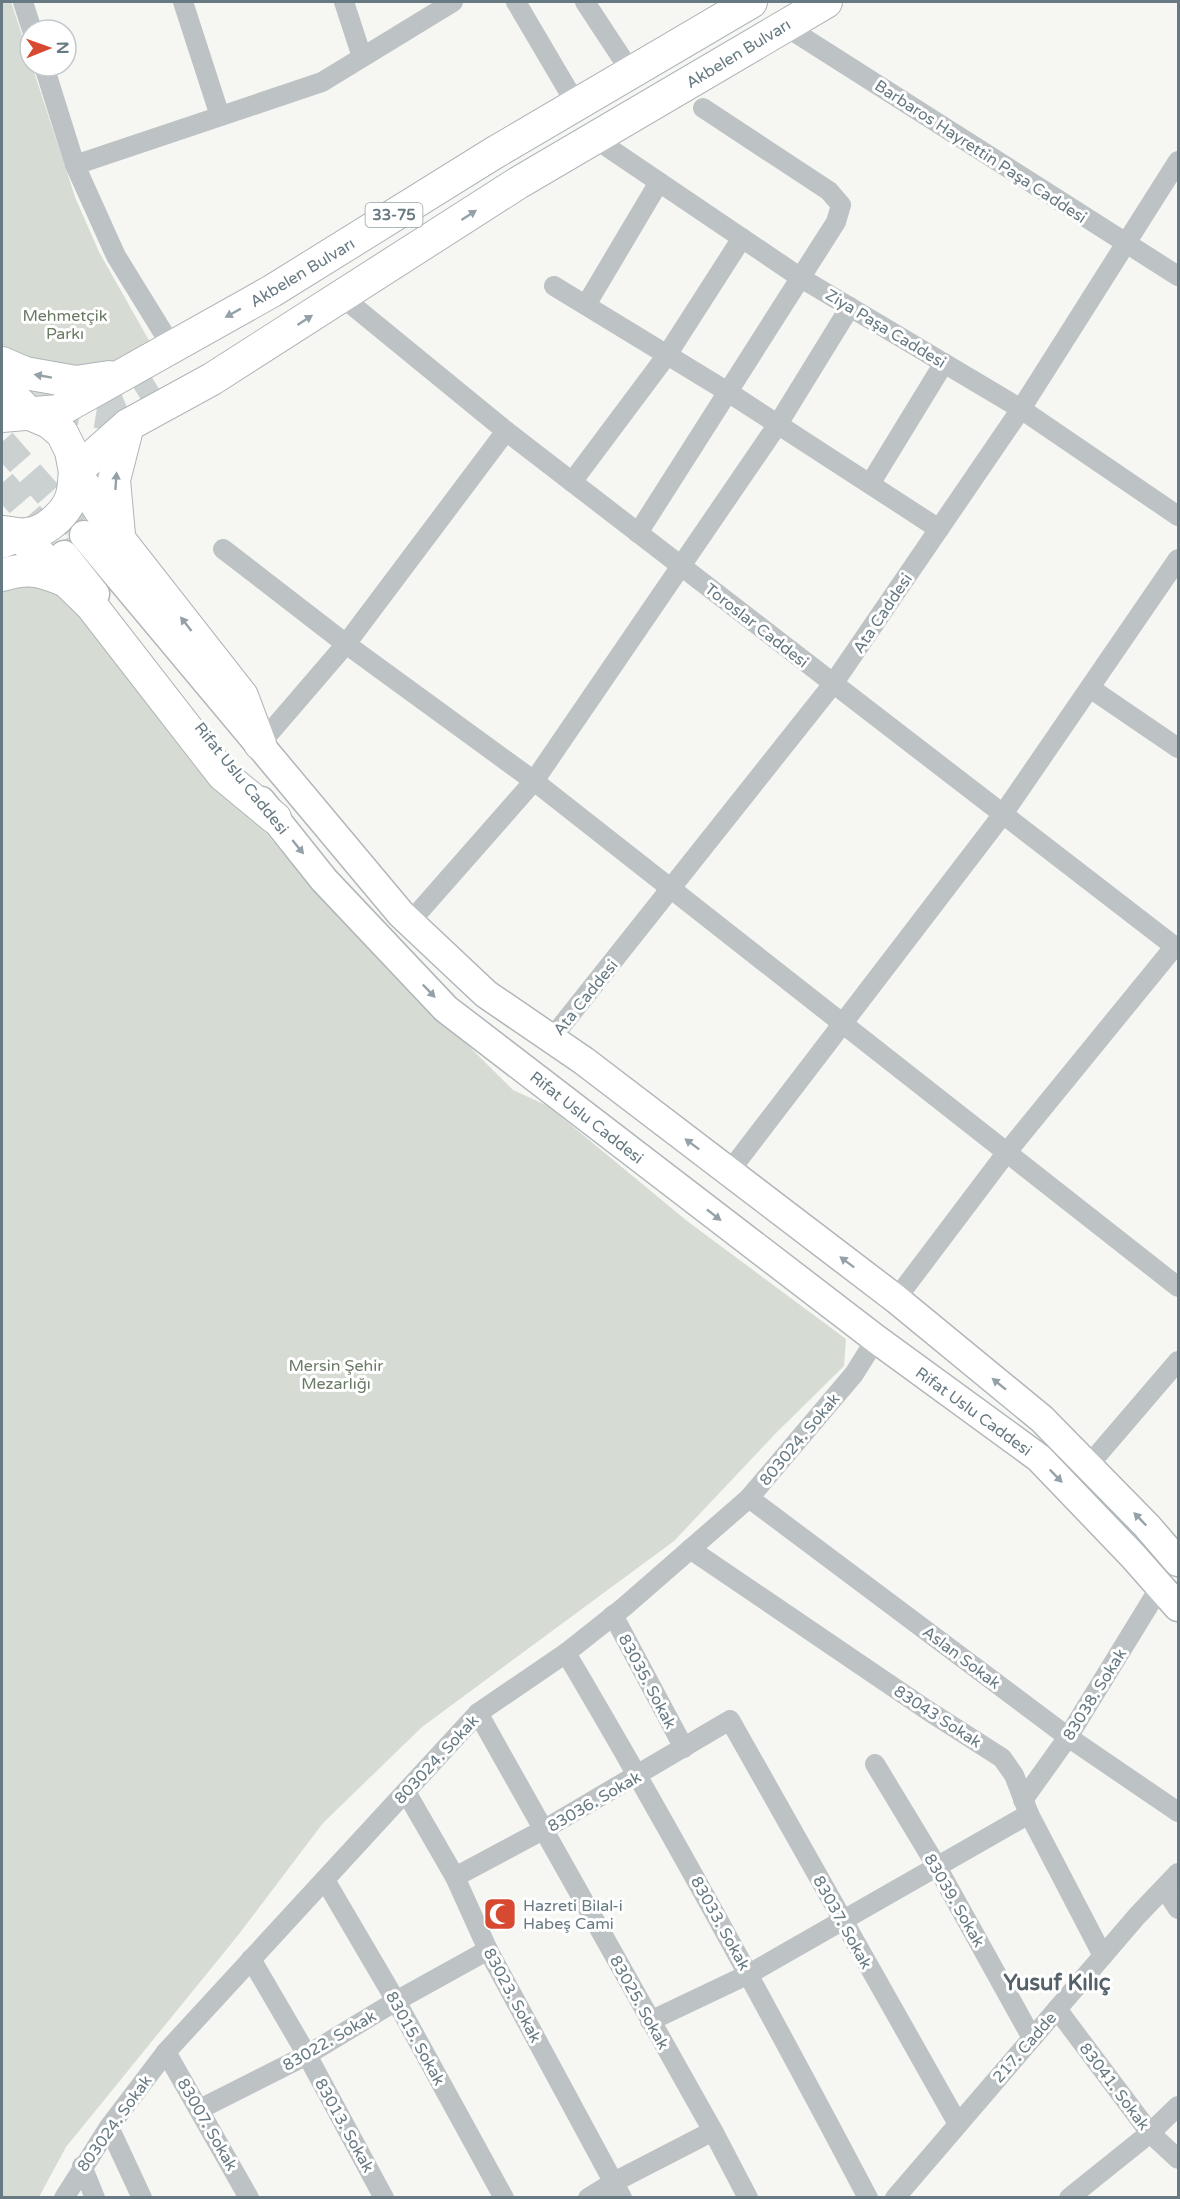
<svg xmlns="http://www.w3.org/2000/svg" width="1180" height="2199" viewBox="0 0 1180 2199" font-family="'Varela Round',sans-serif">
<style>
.green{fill:#d6dbd3}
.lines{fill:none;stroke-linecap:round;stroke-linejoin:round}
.secondary-tunnel{stroke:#cbd0d1;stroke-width:28;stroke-dasharray:28 14;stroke-linecap:butt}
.primary-tunnel{stroke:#cbd0d1;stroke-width:32;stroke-dasharray:32 16;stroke-linecap:butt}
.secondary-casing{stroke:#b0b6ba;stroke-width:31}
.primary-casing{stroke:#afb5b8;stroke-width:34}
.street{stroke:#bdc2c5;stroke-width:20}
.secondary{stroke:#fff;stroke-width:28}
.primary{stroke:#fff;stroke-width:32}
.oneway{fill:#95a1a8}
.labels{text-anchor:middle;stroke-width:6;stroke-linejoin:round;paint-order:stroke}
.shield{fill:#fff;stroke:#95a1a8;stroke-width:1.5}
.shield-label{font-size:15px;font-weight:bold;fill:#677982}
.street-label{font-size:16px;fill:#677982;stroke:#fff}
.park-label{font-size:16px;fill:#6b7a65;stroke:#fff}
.poi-label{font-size:16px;fill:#677982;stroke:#fff;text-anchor:start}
.district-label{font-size:22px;font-weight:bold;fill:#546168;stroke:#fff}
</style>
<rect width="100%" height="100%" fill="#f6f6f3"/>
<g class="green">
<polygon points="2,2 11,2 30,59 30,66 32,66 75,197 99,252 151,344 69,400 29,401 2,392"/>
<polygon points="27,577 55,583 326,904 513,1090 548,1106 687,1221 846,1339 844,1366 775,1434 674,1541 422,1727 323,1823 239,1934 66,2147 39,2197 2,2198 2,591"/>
</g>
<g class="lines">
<g class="secondary-tunnel">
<polyline points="2,442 84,535"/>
<polyline points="2,483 64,555"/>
</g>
<polyline class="primary-tunnel" points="49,404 109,414 136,403 159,389"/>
<g class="secondary-casing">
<g id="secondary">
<polyline points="84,535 401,914 486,994 584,1061 896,1299 1042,1419 1147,1526 1178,1562"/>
<polyline points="64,555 95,594"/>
<polyline points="261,801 324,880 446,1009 876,1339 1039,1458 1133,1556 1178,1607"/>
</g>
</g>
<g class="primary-casing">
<g id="primary">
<polyline points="2,363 25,373 76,382 109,377"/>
<polyline points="2,386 30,414 49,422 62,433 71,451 75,472 119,539 242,696 260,744"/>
<polyline points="2,416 58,411 272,291 494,153 751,2"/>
<polyline points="4,532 18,534 91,605 223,775 275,818"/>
<polyline points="119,535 114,480 128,425"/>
<path d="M 2,542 C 14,536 19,535 33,533 C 49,529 68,511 72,495 C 74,488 74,479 75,472 L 128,425 L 212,379 L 518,183 L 826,2"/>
<path d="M 2,575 C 27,567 40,570 64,580"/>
</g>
</g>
<g class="street">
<polyline points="23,2 32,30"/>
<polyline points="183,2 220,116"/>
<polyline points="344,2 362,57"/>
<polyline points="516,2 576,104"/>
<polyline points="585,2 631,72"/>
<polyline points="785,26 1178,276"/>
<polyline points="44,66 75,165 322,82 453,2"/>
<polyline points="594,138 801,278 1021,409 1178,516"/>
<polyline points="75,165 116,256 172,347"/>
<polyline points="554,286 728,392 939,529"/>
<polyline points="341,296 506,431 1178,949"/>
<polyline points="586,305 659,182"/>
<polyline points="572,482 667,355 742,238"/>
<polyline points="870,484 944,363"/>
<polyline points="638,533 836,222 841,205 829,191 703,108"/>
<polyline points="223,549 346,644 534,781 1178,1287"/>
<polyline points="1090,688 1178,748"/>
<polyline points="260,744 346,644 506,431"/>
<polyline points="410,922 534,781 778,424 850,307"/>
<polyline points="551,1039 833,684 1021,409 1178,161"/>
<polyline points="729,1172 1003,814 1178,559"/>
<polyline points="896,1299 1007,1152 1175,946"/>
<polyline points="1088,1466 1178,1361"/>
<polyline points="749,1498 1068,1737 1178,1812"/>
<polyline points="690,1549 927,1710 1002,1758 1014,1775 1029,1814 1103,1956"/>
<polyline points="613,1615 684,1748"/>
<path d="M 566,1653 C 672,1832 771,2014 868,2198"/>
<polyline points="478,1713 713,2131 748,2198"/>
<polyline points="875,1764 936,1865 1032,2038"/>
<polyline points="406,1792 455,1877 488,1950 622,2198"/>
<polyline points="1023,1800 1068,1737 1160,1587"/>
<polyline points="455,1877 543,1830 730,1720 958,2124"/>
<polyline points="325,1880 396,2001 504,2198"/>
<polyline points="1164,1888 1178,1909"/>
<polyline points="251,1959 307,2055 384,2198"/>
<polyline points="1057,2009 1150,2133 1178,2159"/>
<polyline points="650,2021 749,1974 1029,1814"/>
<polyline points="166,2052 249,2198"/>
<polyline points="200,2109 307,2055 396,2001 488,1950"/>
<polyline points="109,2127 142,2198"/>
<polyline points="82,2166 95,2198"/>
<polyline points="64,2198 109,2127 166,2052 478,1713 566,1653 624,1607 749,1498 854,1374 876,1339"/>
<polyline points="588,2198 614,2182 713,2131"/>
<polyline points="895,2198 1137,1916 1178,1873"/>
<polyline points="1069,2198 1150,2133 1178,2106"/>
</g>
<use href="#secondary" class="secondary"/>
<use href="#primary" class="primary"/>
</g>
<defs><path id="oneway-solid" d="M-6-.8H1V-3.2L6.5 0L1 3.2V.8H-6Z" transform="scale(1.5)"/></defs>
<g class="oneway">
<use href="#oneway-solid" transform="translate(469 215) rotate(-33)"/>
<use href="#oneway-solid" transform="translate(233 313) rotate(151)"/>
<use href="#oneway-solid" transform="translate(305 320) rotate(-33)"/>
<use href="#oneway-solid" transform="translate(43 376) rotate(-170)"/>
<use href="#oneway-solid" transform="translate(116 481) rotate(-86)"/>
<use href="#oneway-solid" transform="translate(186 624) rotate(-128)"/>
<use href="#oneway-solid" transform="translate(298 847) rotate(51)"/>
<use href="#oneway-solid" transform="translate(429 991) rotate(46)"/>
<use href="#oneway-solid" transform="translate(692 1144) rotate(-143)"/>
<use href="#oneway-solid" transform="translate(714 1215) rotate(38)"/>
<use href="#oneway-solid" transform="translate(847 1262) rotate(-143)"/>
<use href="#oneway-solid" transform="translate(999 1384) rotate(-141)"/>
<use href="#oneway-solid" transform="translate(1056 1476) rotate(46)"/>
<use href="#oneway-solid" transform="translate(1140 1519) rotate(-134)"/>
</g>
<defs>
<g id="mosque-square" transform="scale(1.725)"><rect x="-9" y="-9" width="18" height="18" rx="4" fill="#d84931" stroke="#fff"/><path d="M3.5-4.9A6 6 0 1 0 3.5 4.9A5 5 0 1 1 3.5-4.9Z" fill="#fff"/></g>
</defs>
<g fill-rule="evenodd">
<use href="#mosque-square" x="500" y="1914"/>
</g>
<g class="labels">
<rect class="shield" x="365.5" y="203" width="57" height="24" rx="4.5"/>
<g class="shield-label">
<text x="394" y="220">33-75</text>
</g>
<g class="street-label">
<text transform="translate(738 53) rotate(-31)" y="6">Akbelen Bulvarı</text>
<text transform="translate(981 151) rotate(33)" y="6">Barbaros Hayrettin Paşa Caddesi</text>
<text transform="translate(302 272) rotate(-31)" y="6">Akbelen Bulvarı</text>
<text transform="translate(886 328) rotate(31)" y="6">Ziya Paşa Caddesi</text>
<text transform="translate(882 613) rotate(-56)" y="6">Ata Caddesi</text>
<text transform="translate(757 625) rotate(38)" y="6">Toroslar Caddesi</text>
<text transform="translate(242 778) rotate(51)" y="6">Rifat Uslu Caddesi</text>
<text transform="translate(585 997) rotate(-51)" y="6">Ata Caddesi</text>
<text transform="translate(587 1117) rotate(38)" y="6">Rifat Uslu Caddesi</text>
<text transform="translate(974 1411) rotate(36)" y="6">Rifat Uslu Caddesi</text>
<text transform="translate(799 1439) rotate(-50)" y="6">803024. Sokak</text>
<text transform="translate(962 1657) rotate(37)" y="6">Aslan Sokak</text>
<text transform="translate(648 1681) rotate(62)" y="6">83035. Sokak</text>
<text transform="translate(1094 1694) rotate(-58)" y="6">83038. Sokak</text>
<text transform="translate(938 1716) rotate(33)" y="6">83043 Sokak</text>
<text transform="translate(436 1759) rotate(-47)" y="6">803024. Sokak</text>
<text transform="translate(594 1801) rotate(-30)" y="6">83036. Sokak</text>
<text transform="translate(955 1900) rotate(60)" y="6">83039. Sokak</text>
<text transform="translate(843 1922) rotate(61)" y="6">83037. Sokak</text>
<text transform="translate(721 1923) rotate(61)" y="6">83033. Sokak</text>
<text transform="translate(513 1995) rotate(62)" y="6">83023. Sokak</text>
<text transform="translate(640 2002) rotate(61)" y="6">83025. Sokak</text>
<text transform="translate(416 2038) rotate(61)" y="6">83015. Sokak</text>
<text transform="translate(329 2040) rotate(-30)" y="6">83022. Sokak</text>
<text transform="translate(1024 2047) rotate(-49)" y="6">217. Cadde</text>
<text transform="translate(1115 2086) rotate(53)" y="6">83041. Sokak</text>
<text transform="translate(114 2123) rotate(-54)" y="6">803024. Sokak</text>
<text transform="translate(208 2124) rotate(60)" y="6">83007. Sokak</text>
<text transform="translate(345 2125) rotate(61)" y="6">83013. Sokak</text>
</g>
<g class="park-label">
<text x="65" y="321">Mehmetçik<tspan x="65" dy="18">Parkı</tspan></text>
<text x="336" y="1371">Mersin Şehir<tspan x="336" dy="18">Mezarlığı</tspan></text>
</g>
<g class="poi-label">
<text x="523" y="1911">Hazreti Bilal-i<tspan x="523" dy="18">Habeş Cami</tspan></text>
</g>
<g class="district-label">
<text x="1057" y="1990">Yusuf Kılıç</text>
</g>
</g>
<rect width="1180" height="2199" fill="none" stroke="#677982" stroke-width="6"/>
<g transform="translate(48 48) rotate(89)"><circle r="28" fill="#ffffff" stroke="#c2c9cd" stroke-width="1.5"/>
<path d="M0-4.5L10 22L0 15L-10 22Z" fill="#d84931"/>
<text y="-9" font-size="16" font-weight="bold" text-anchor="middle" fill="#677982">N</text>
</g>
</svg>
